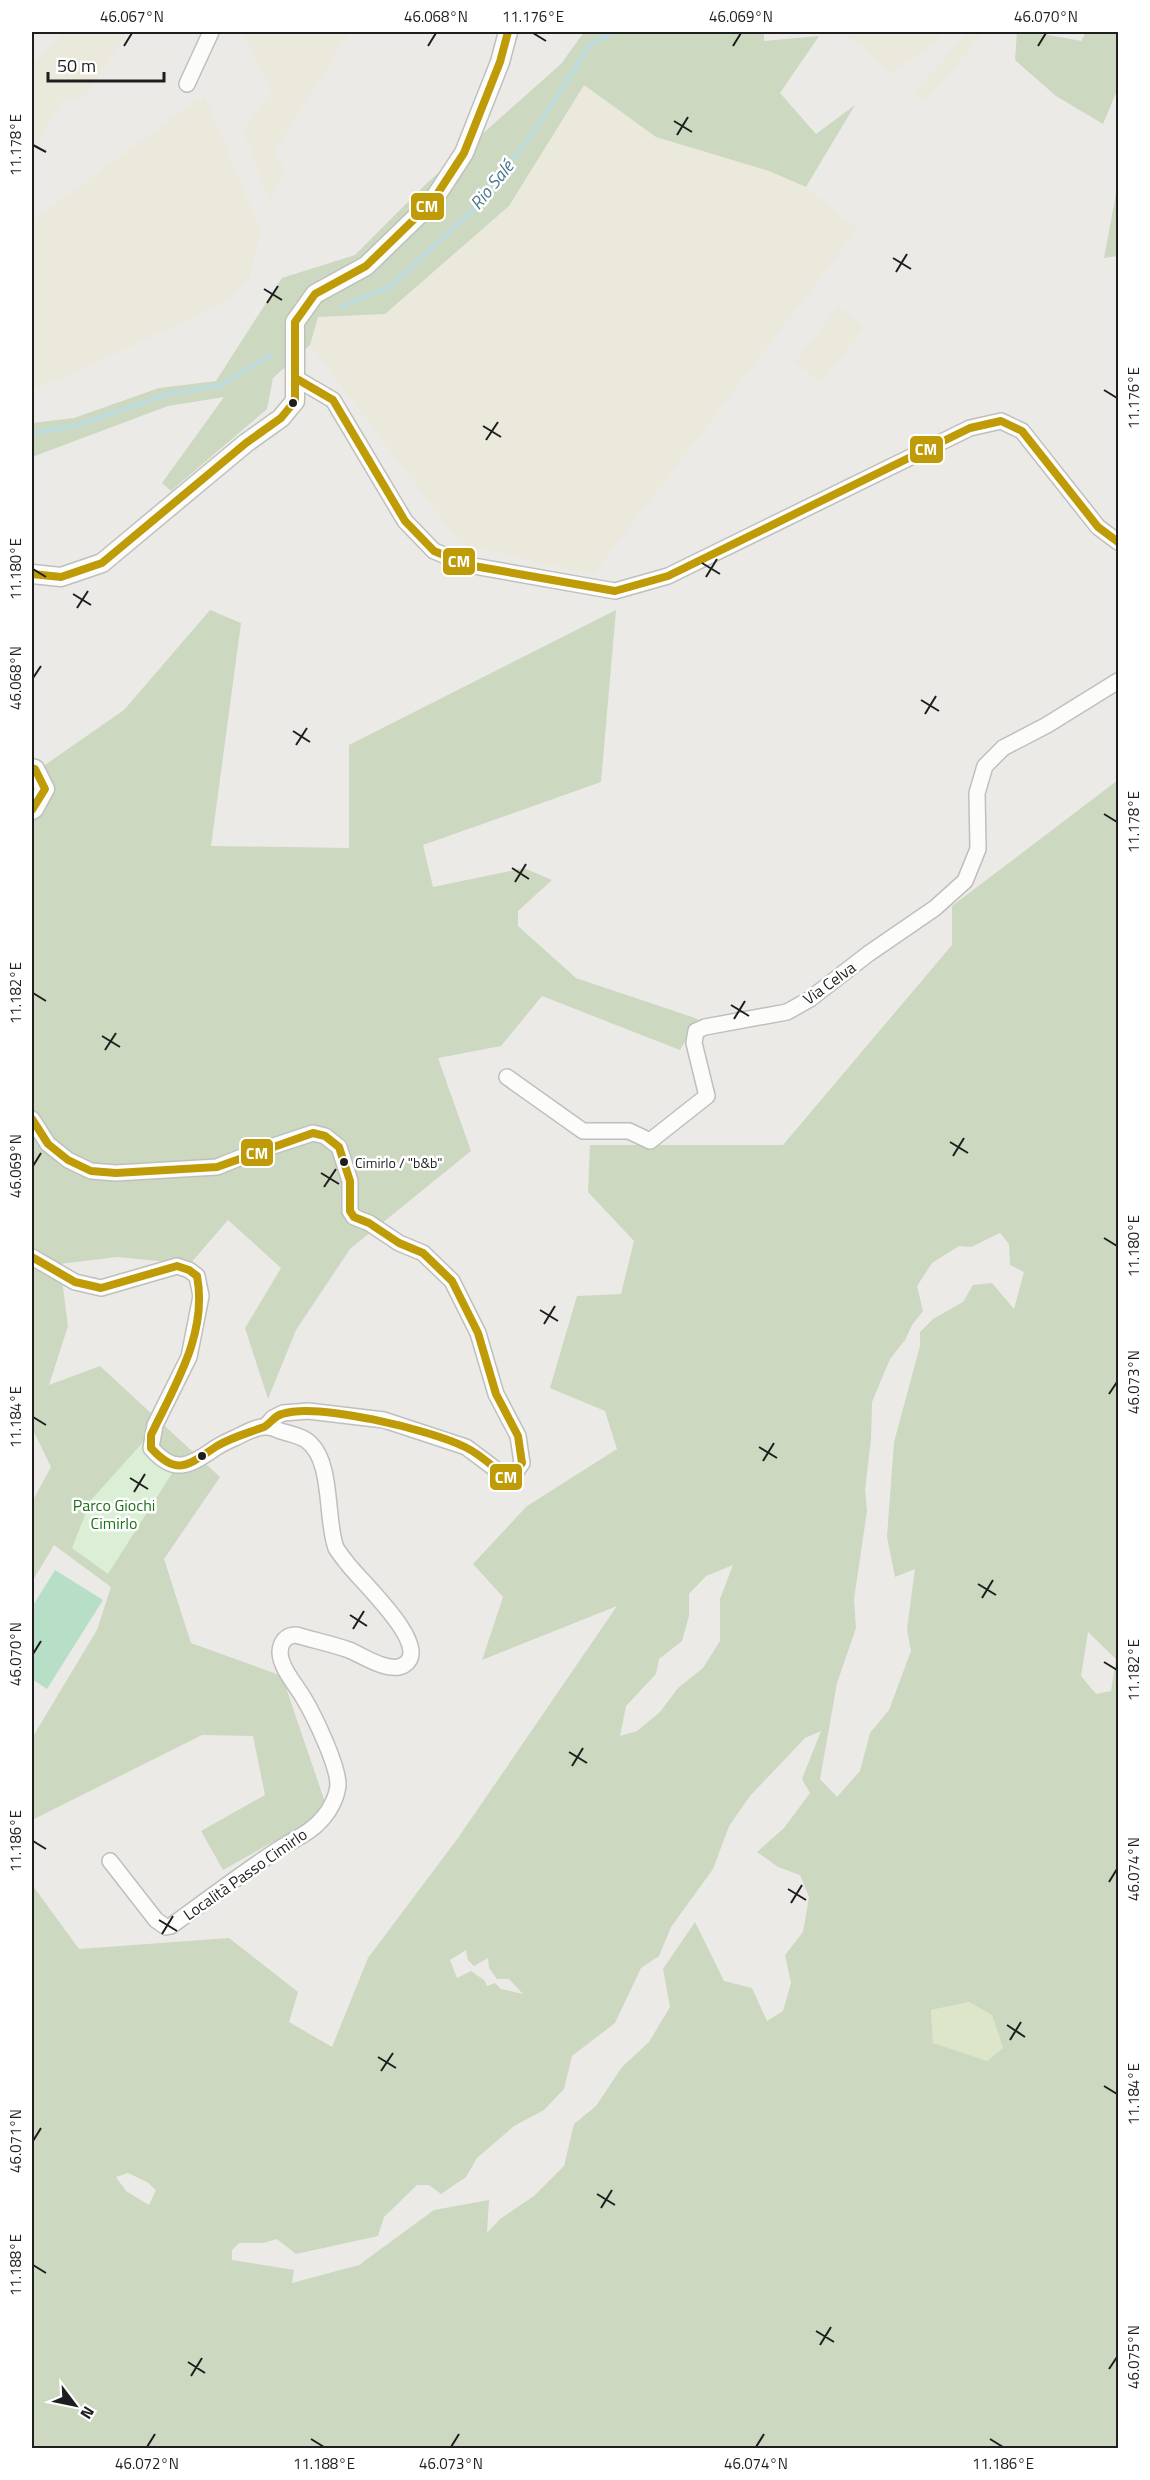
<svg xmlns="http://www.w3.org/2000/svg" width="1150" height="2480" viewBox="0 0 1150 2480" font-family="'Titillium Web',sans-serif">
<style>
.farmland{fill:#ebe9dc}
.grass{fill:#dee6c9}
.forest{fill:#ccd8bf;fill-rule:evenodd}
.park{fill:#daefd5}
.pitch{fill:#b7dec7}
.lines{fill:none;stroke-linecap:round;stroke-linejoin:round}
.stream{stroke:#bedbdc;stroke-width:4.5}
.minor-casing{stroke:#bfbfbd;stroke-width:18}
.tertiary-casing{stroke:#bfbfbd;stroke-width:21}
.minor{stroke:#fcfcfb;stroke-width:15}
.tertiary{stroke:#fcfcfb;stroke-width:18}
.bus-1-casing{stroke:#fff;stroke-width:12}
.bus-1{stroke:#bf9b08;stroke-width:8}
.ticks{fill:none;stroke:#1e1e1e;stroke-width:2}
.bus-dot{fill:#1e1e1e;stroke:#fff;stroke-width:2}
.labels{text-anchor:middle;stroke-width:5;stroke-linejoin:round;paint-order:stroke}
.bus-label{font-size:14px;fill:#1e1e1e;stroke:#fff;text-anchor:start}
.street-label{font-size:16px;fill:#1e1e1e;stroke:#fff}
.park-label{font-size:16px;fill:#1f7018;stroke:#fff}
.water-label{font-size:18px;font-style:italic;fill:#4b778d;stroke:#fff}
.line-badge{stroke:#fff;stroke-width:2}
.badge-label{font-size:16px;text-anchor:middle;font-weight:bold;fill:#fff}
.neatline{fill:none;stroke:#1e1e1e;stroke-width:2}
.ticks-label{font-size:15px;text-anchor:middle;fill:#1e1e1e}
</style>
<rect width="100%" height="100%" fill="#eceae7"/>
<g class="farmland">
<polygon points="64,32 127,32 84,98 64,98 32,151 32,64"/>
<polygon points="242,32 350,32 274,153 286,171 270,201 243,131 272,90"/>
<polygon points="844,32 940,32 938,40 891,73"/>
<polygon points="969,32 984,32 925,102 912,94"/>
<polygon points="584,85 656,137 769,171 806,187 858,229 593,575 460,544 310,345 318,317 385,314 509,206"/>
<polygon points="205,96 261,231 249,280 221,304 66,377 32,389 32,221 187,107"/>
<polygon points="838,306 865,327 821,383 795,362"/>
</g>
<polygon class="grass" points="969,2002 992,2015 1003,2048 986,2062 933,2043 931,2010"/>
<g class="forest">
<polygon points="584,32 764,32 764,41 819,36 780,93 816,134 855,105 806,187 769,171 656,137 584,85 509,206 385,314 318,317 310,345 273,378 267,409 171,491 162,483 224,397 168,406 32,457 32,423 74,418 159,388 216,381 282,278 355,255 427,183 561,64"/>
<polygon points="1017,32 1032,32 1081,41 1086,32 1118,32 1118,88 1103,124 1056,96 1015,60"/>
<polygon points="1118,183 1118,256 1104,258"/>
<polygon points="210,610 241,623 211,846 349,848 349,745 616,610 601,782 423,845 433,887 524,868 552,880 518,911 518,926 576,978 698,1019 680,1050 542,996 501,1046 438,1058 471,1151 350,1249 296,1330 268,1399 245,1328 281,1268 228,1220 190,1264 117,1257 60,1264 68,1326 49,1385 100,1366 220,1477 164,1559 191,1643 282,1676 328,1811 223,1870 201,1831 265,1795 253,1736 202,1735 32,1820 32,1738 97,1630 111,1587 54,1545 32,1582 32,1502 51,1467 32,1428 32,774 124,710"/>
<path d="M 1118,780 L 1118,2448 L 32,2448 L 32,1848 L 33,1886 L 79,1949 L 229,1938 L 298,1992 L 289,2022 L 332,2047 L 368,1958 L 458,1838 L 617,1606 L 482,1660 L 503,1597 L 473,1564 L 527,1506 L 617,1449 L 605,1411 L 550,1388 L 577,1296 L 621,1294 L 634,1241 L 588,1192 L 590,1145 L 783,1145 L 952,945 L 952,906 ZM 1000,1233 L 1009,1244 L 1010,1265 L 1024,1272 L 1014,1309 L 992,1283 L 973,1285 L 963,1302 L 933,1319 L 920,1332 L 920,1346 L 894,1442 L 887,1537 L 895,1577 L 915,1569 L 907,1629 L 911,1651 L 889,1710 L 870,1733 L 860,1771 L 837,1797 L 820,1779 L 837,1683 L 856,1628 L 854,1599 L 867,1511 L 865,1490 L 871,1439 L 872,1402 L 890,1359 L 905,1340 L 912,1325 L 923,1311 L 917,1286 L 932,1263 L 959,1246 L 971,1247 ZM 733,1565 L 720,1599 L 720,1641 L 703,1668 L 678,1688 L 660,1712 L 637,1731 L 620,1736 L 626,1706 L 656,1674 L 659,1659 L 682,1641 L 689,1616 L 689,1594 L 706,1576 ZM 1088,1632 L 1116,1659 L 1111,1691 L 1096,1694 L 1081,1676 ZM 821,1731 L 802,1779 L 810,1793 L 784,1828 L 757,1852 L 778,1867 L 800,1875 L 809,1897 L 803,1932 L 785,1955 L 791,1983 L 783,2011 L 767,2021 L 752,1988 L 724,1981 L 695,1922 L 663,1969 L 670,2007 L 649,2042 L 622,2067 L 596,2106 L 574,2124 L 564,2166 L 534,2196 L 500,2219 L 487,2233 L 489,2200 L 434,2210 L 359,2265 L 292,2283 L 294,2270 L 232,2260 L 232,2250 L 239,2243 L 263,2243 L 277,2239 L 296,2254 L 378,2236 L 384,2217 L 417,2185 L 429,2185 L 441,2194 L 466,2177 L 477,2158 L 514,2126 L 544,2110 L 564,2089 L 572,2056 L 615,2023 L 641,1968 L 659,1956 L 671,1927 L 713,1869 L 729,1826 L 750,1796 L 805,1738 ZM 466,1950 L 468,1960 L 474,1966 L 488,1958 L 489,1968 L 497,1979 L 509,1979 L 523,1994 L 501,1989 L 495,1983 L 487,1986 L 484,1980 L 471,1971 L 457,1978 L 450,1960 ZM 969,2002 L 992,2015 L 1003,2048 L 987,2061 L 933,2043 L 931,2010 ZM 128,2173 L 147,2182 L 156,2190 L 149,2205 L 126,2191 L 116,2177 Z"/>
</g>
<polygon class="park" points="144,1441 178,1464 108,1574 72,1548 91,1500"/>
<polygon class="pitch" points="55,1570 103,1600 47,1689 32,1679 32,1607"/>
<g class="lines">
<g class="stream">
<polyline points="341,307 389,287 479,205 536,128 590,45 613,32"/>
<polyline points="32,433 75,426 168,394 221,385 271,355"/>
</g>
<g class="minor-casing">
<g id="minor">
<polyline points="187,84 211,32"/>
<polyline points="297,379 333,400 405,521 434,551 468,565 615,591 668,576 970,428 1001,421 1022,431 1098,527 1118,542"/>
<polyline points="507,1077 583,1131 629,1131 650,1141 707,1096 694,1043 696,1031 705,1027 787,1012 810,999 868,954 935,908 965,881 978,849 977,793 985,766 1003,748 1047,725 1118,681"/>
<polyline points="32,1119 48,1144 68,1160 91,1171 116,1173 217,1167 249,1154 313,1133 325,1136 339,1147 350,1181 350,1211 354,1217 369,1223 399,1243 423,1253 452,1281 478,1333 496,1394 518,1436 522,1463 515,1473 506,1477 466,1447 384,1420 308,1411 283,1413 273,1418 266,1426"/>
<path d="M 32,1257 L 75,1282 L 101,1288 L 177,1266 L 189,1270 L 197,1276 L 201,1296 L 189,1357 L 155,1425 L 151,1448 C 176,1477 191,1464 217,1447 C 225,1442 233,1439 241,1435 C 249,1431 258,1426 267,1427 C 273,1427 279,1431 284,1432 C 291,1434 300,1436 306,1440 C 334,1459 325,1519 336,1548 C 339,1553 343,1558 347,1563 C 359,1580 434,1647 404,1665 C 389,1674 362,1655 349,1650 C 332,1644 313,1640 296,1635 C 286,1635 280,1642 280,1653 C 281,1668 295,1684 303,1697 C 314,1715 338,1765 338,1785 C 337,1797 330,1810 323,1818 C 311,1833 294,1839 279,1849 C 242,1873 207,1900 171,1926 L 166,1927 L 156,1920 L 110,1861"/>
</g>
</g>
<g class="tertiary-casing">
<g id="tertiary">
<polyline points="32,574 61,577 102,563 246,443 281,418 295,401 295,322 315,294 366,266 432,202 464,153 500,62 508,32"/>
<polyline points="32,768 35,769 45,789 34,809 32,810"/>
</g>
</g>
<use href="#minor" class="minor"/>
<use href="#tertiary" class="tertiary"/>
<g class="bus-1-casing">
<g id="bus-1">
<polyline points="297,379 333,400 405,521 434,551 468,565 615,591 668,576 970,428 1001,421 1022,431 1098,527 1118,542"/>
<polyline points="32,574 61,577 102,563 246,443 281,418 295,401 295,322 315,294 366,266 432,202 464,153 500,62 508,32"/>
<polyline points="32,768 35,769 45,789 32,810"/>
<path d="M 32,1119 L 48,1144 L 68,1160 L 91,1171 L 116,1173 L 217,1167 L 313,1133 L 325,1136 L 339,1147 L 350,1181 L 350,1211 L 354,1217 L 369,1223 L 399,1243 L 423,1253 L 452,1281 L 478,1333 L 496,1394 L 518,1436 L 522,1463 L 515,1473 L 506,1477 C 493,1467 480,1454 465,1447 C 431,1430 317,1402 282,1414 C 274,1416 270,1424 264,1427 C 248,1433 232,1437 217,1446 C 189,1464 178,1478 151,1448 L 151,1435 C 175,1385 208,1333 197,1276 L 189,1270 L 177,1266 L 101,1288 L 75,1282 L 32,1257"/>
</g>
</g>
<use href="#bus-1" class="bus-1"/>
</g>
<path class="ticks" d="M 533,33 L 546,41M 124,46 L 132,33M 428,46 L 436,33M 733,46 L 741,33M 1038,46 L 1046,33M 674,121 L 692,132M 677,135 L 688,117M 33,145 L 46,152M 893,258 L 911,269M 896,272 L 907,254M 264,289 L 282,300M 267,303 L 278,286M 1104,390 L 1117,398M 483,426 L 501,437M 486,440 L 498,422M 702,563 L 720,574M 33,569 L 46,577M 706,577 L 717,559M 73,594 L 91,605M 77,608 L 88,591M 33,678 L 41,666M 921,700 L 939,711M 925,714 L 936,696M 293,731 L 310,742M 296,745 L 307,728M 1104,814 L 1117,822M 512,868 L 529,879M 515,882 L 526,864M 33,993 L 46,1001M 731,1005 L 749,1016M 734,1019 L 745,1001M 102,1036 L 120,1047M 105,1050 L 116,1033M 950,1142 L 968,1153M 953,1156 L 964,1138M 33,1166 L 41,1153M 321,1173 L 339,1184M 324,1187 L 336,1169M 1104,1238 L 1117,1246M 540,1310 L 558,1321M 544,1324 L 555,1306M 1109,1394 L 1117,1382M 33,1417 L 46,1425M 759,1447 L 777,1458M 763,1461 L 774,1443M 130,1478 L 148,1489M 134,1492 L 145,1474M 978,1584 L 996,1595M 982,1598 L 993,1580M 350,1615 L 367,1626M 353,1629 L 364,1611M 33,1654 L 41,1641M 1104,1662 L 1117,1670M 569,1752 L 587,1763M 572,1766 L 583,1748M 33,1841 L 46,1849M 1109,1882 L 1117,1869M 788,1889 L 806,1900M 791,1903 L 802,1885M 159,1920 L 177,1931M 162,1934 L 173,1916M 1007,2025 L 1025,2037M 1010,2040 L 1021,2022M 378,2057 L 396,2068M 381,2071 L 393,2053M 1104,2086 L 1117,2094M 33,2141 L 41,2128M 597,2194 L 615,2205M 601,2208 L 612,2190M 33,2265 L 46,2273M 816,2331 L 834,2342M 820,2345 L 831,2327M 188,2362 L 205,2373M 1109,2369 L 1117,2357M 191,2376 L 202,2358M 311,2439 L 324,2447M 990,2439 L 1003,2447M 147,2447 L 155,2434M 451,2447 L 459,2434M 756,2447 L 764,2434"/>
<g class="bus-dot">
<circle cx="293" cy="403" r="5"/>
<circle cx="344" cy="1162" r="5"/>
<circle cx="202" cy="1456" r="5"/>
</g>
<g class="labels">
<g class="bus-label">
<text x="355" y="1168">Cimirlo / "b&amp;b"</text>
</g>
<g class="street-label">
<text transform="translate(829 983) rotate(-36)" y="6">Via Celva</text>
<text transform="translate(245 1874) rotate(-35)" y="6">Località Passo Cimirlo</text>
</g>
<g class="park-label">
<text x="114" y="1511">Parco Giochi<tspan x="114" dy="18">Cimirlo</tspan></text>
</g>
<g class="water-label">
<text transform="translate(492 185) rotate(-51)" y="6">Rio Salé</text>
</g>
</g>
<g class="line-badge">
<rect x="410" y="192" width="35" height="29" rx="6" fill="#bf9b08"/>
<rect x="909" y="435" width="35" height="29" rx="6" fill="#bf9b08"/>
<rect x="442" y="547" width="34" height="29" rx="6" fill="#bf9b08"/>
<rect x="240" y="1138" width="34" height="29" rx="6" fill="#bf9b08"/>
<rect x="489" y="1463" width="34" height="28" rx="6" fill="#bf9b08"/>
</g>
<g class="badge-label">
<text x="427" y="212">CM</text>
<text x="926" y="455">CM</text>
<text x="459" y="567">CM</text>
<text x="257" y="1159">CM</text>
<text x="506" y="1483">CM</text>
</g>
<rect width="1150" height="2480" fill="none" stroke="#ffffff" stroke-width="66"/>
<g transform="translate(75 2405) rotate(122)" stroke="#ffffff" stroke-width="4.5" paint-order="stroke">
<path d="M0-4.5L10 22L0 15L-10 22Z" fill="#1e1e1e"/>
<text y="-9" font-size="16" font-weight="bold" text-anchor="middle" fill="#1e1e1e">N</text>
</g>
<path d="M48 72v9h116v-9" fill="none" stroke="#1e1e1e" stroke-width="3"/>
<text x="57" y="72" font-size="18" fill="#1e1e1e" stroke="#ffffff" stroke-width="4.5" paint-order="stroke">50 m</text>
<rect x="33" y="33" width="1084" height="2414" class="neatline"/>
<g class="ticks-label">
<text x="132" y="22">46.067°N</text>
<text x="436" y="22">46.068°N</text>
<text x="533" y="22">11.176°E</text>
<text x="741" y="22">46.069°N</text>
<text x="1046" y="22">46.070°N</text>
<text transform="translate(16 145) rotate(-90)" y="5">11.178°E</text>
<text transform="translate(1134 398) rotate(-90)" y="5">11.176°E</text>
<text transform="translate(16 569) rotate(-90)" y="5">11.180°E</text>
<text transform="translate(16 678) rotate(-90)" y="5">46.068°N</text>
<text transform="translate(1134 822) rotate(-90)" y="5">11.178°E</text>
<text transform="translate(16 993) rotate(-90)" y="5">11.182°E</text>
<text transform="translate(16 1166) rotate(-90)" y="5">46.069°N</text>
<text transform="translate(1134 1246) rotate(-90)" y="5">11.180°E</text>
<text transform="translate(1134 1382) rotate(-90)" y="5">46.073°N</text>
<text transform="translate(16 1417) rotate(-90)" y="5">11.184°E</text>
<text transform="translate(16 1654) rotate(-90)" y="5">46.070°N</text>
<text transform="translate(1134 1670) rotate(-90)" y="5">11.182°E</text>
<text transform="translate(16 1841) rotate(-90)" y="5">11.186°E</text>
<text transform="translate(1134 1869) rotate(-90)" y="5">46.074°N</text>
<text transform="translate(1134 2094) rotate(-90)" y="5">11.184°E</text>
<text transform="translate(16 2141) rotate(-90)" y="5">46.071°N</text>
<text transform="translate(16 2265) rotate(-90)" y="5">11.188°E</text>
<text transform="translate(1134 2357) rotate(-90)" y="5">46.075°N</text>
<text x="147" y="2469">46.072°N</text>
<text x="324" y="2469">11.188°E</text>
<text x="451" y="2469">46.073°N</text>
<text x="756" y="2469">46.074°N</text>
<text x="1003" y="2469">11.186°E</text>
</g>
</svg>
